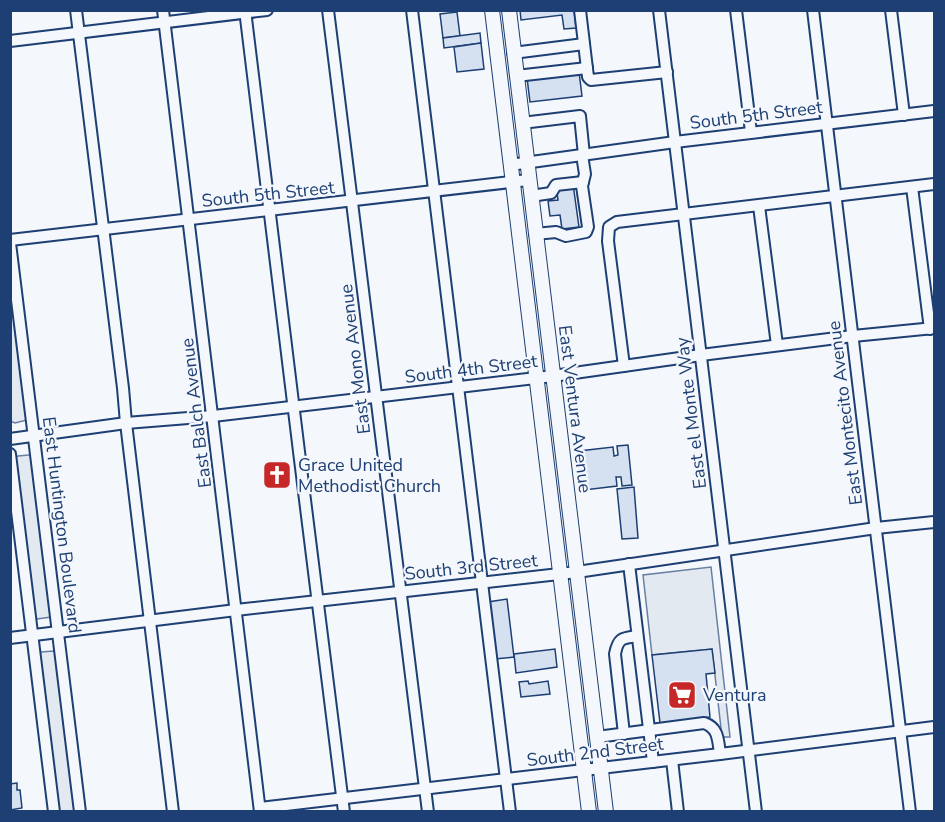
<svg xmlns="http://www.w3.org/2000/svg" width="945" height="822" viewBox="0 0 945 822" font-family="'Nunito Sans',sans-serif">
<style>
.green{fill:#e3e9f0;stroke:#687fa3;stroke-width:1.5}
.building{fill:#d5e0f0;stroke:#1d3f73;stroke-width:1.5}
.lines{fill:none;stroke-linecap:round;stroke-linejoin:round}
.minor-casing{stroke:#1d3f73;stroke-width:14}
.major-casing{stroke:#1d3f73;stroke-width:16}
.minor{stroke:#f4f7fb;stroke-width:10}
.major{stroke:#f4f7fb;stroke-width:14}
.labels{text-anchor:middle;stroke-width:4.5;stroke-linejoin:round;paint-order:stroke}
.street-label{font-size:18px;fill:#1d3f73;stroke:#f4f7fb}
.poi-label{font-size:18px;fill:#1d3f73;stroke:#f4f7fb;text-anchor:start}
</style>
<rect width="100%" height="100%" fill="#f4f7fb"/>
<g class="green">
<polygon points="10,276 27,420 15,423 10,421"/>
<polygon points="29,455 31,455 51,617 37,619 35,618 15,458 18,456"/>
<polygon points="711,567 730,737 722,737 712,649 652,655 643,575"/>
<polygon points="54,651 56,652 76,811 58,811 39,655 41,652"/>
</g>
<g class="building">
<polygon points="520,10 574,10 576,28 564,29 562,15 521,20"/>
<polygon points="457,12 460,36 443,38 440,14"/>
<polygon points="480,33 481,43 444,48 443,38"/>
<polygon points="481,43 484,69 457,72 454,47"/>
<polygon points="579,72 582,96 530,102 527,78"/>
<polygon points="573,184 579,227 562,229 560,215 550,216 548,201 558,200 556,186"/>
<polygon points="628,445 632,485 622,486 621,477 616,477 617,486 584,490 579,451 613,447 614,456 618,455 617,446"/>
<polygon points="634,487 638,538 622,539 617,489"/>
<polygon points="507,599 514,657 495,659 488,602"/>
<polygon points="555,649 557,667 516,673 514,654"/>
<polygon points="712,649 715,673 706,674 710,717 660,723 652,655"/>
<polygon points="528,681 529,684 548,681 550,694 521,697 519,682"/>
<polygon points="17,783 17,790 20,790 22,808 10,810 10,784"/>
</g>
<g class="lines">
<g class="minor-casing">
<g id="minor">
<polyline points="76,10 123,388 126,423 173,812"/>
<polyline points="163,10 260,812"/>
<path d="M 245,10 C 279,277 309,545 344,812"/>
<polyline points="328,10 428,812"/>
<polyline points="412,10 510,812"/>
<polyline points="580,10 588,77 591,80 667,72"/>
<polyline points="659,10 756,812"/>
<polyline points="736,10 751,132"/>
<polyline points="813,10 910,812"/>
<polyline points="891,10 904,115"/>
<polyline points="10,41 267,10"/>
<polyline points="513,53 584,44"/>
<polyline points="516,76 587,68"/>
<polyline points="522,123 580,116 584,155"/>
<polyline points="510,165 675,142 934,111"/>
<polyline points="912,187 930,329"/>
<polyline points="531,196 551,193 556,185 583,182"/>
<polyline points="759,206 777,345"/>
<polyline points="535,234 556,232 566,236 586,232 588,227 582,186 585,174 582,155"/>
<polyline points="10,240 528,180"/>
<polyline points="10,243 80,812"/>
<polyline points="624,366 608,241 609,227 617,222 934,184"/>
<polyline points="10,439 126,423 213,416 553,376 701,355 853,336 934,328"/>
<polyline points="10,454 54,812"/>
<polyline points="629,564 653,762"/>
<polyline points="10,638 236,610 577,572 876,528 934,522"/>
<path d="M 624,734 L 615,654 C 618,638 622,638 637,636"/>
<path d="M 597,737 L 704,723 C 719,728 718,741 720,754"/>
<polyline points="672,760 678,812"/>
<polyline points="260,808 720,754 934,727"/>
</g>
</g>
<g class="major-casing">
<g id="major">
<polyline points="492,10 589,812"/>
<polyline points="509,10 606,812"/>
</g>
</g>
<use href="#minor" class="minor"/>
<use href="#major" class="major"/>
</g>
<defs>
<g id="church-square" transform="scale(1.5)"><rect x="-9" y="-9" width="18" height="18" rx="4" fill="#c62828" stroke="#f4f7fb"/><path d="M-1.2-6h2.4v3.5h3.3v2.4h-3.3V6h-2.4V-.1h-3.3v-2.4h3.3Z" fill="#fff"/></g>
<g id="supermarket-square" transform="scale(1.5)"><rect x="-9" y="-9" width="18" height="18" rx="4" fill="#c62828" stroke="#f4f7fb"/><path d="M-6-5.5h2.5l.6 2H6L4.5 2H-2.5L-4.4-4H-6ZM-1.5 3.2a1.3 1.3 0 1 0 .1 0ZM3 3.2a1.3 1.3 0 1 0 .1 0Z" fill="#fff"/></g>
</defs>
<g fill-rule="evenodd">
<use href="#church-square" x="277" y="475"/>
<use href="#supermarket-square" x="682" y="695"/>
</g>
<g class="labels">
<g class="street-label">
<text transform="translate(756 115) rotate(-7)" y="6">South 5th Street</text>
<text transform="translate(268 194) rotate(-6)" y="6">South 5th Street</text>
<text transform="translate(355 359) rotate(-97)" y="6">East Mono Avenue</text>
<text transform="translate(471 369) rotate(-7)" y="6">South 4th Street</text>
<text transform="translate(575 409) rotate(83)" y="6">East Ventura Avenue</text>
<text transform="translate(196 413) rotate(-97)" y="6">East Balch Avenue</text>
<text transform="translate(691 413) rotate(-97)" y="6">East el Monte Way</text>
<text transform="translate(845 413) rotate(-97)" y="6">East Montecito Avenue</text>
<text transform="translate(62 525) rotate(83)" y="6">East Huntington Boulevard</text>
<text transform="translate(471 567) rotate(-6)" y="6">South 3rd Street</text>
<text transform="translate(595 752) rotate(-7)" y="6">South 2nd Street</text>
</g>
<g class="poi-label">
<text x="298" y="471">Grace United<tspan x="298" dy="21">Methodist Church</tspan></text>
<text x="703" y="701">Ventura</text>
</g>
</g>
<rect width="945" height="822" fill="none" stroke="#1d3f73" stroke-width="24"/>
</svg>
